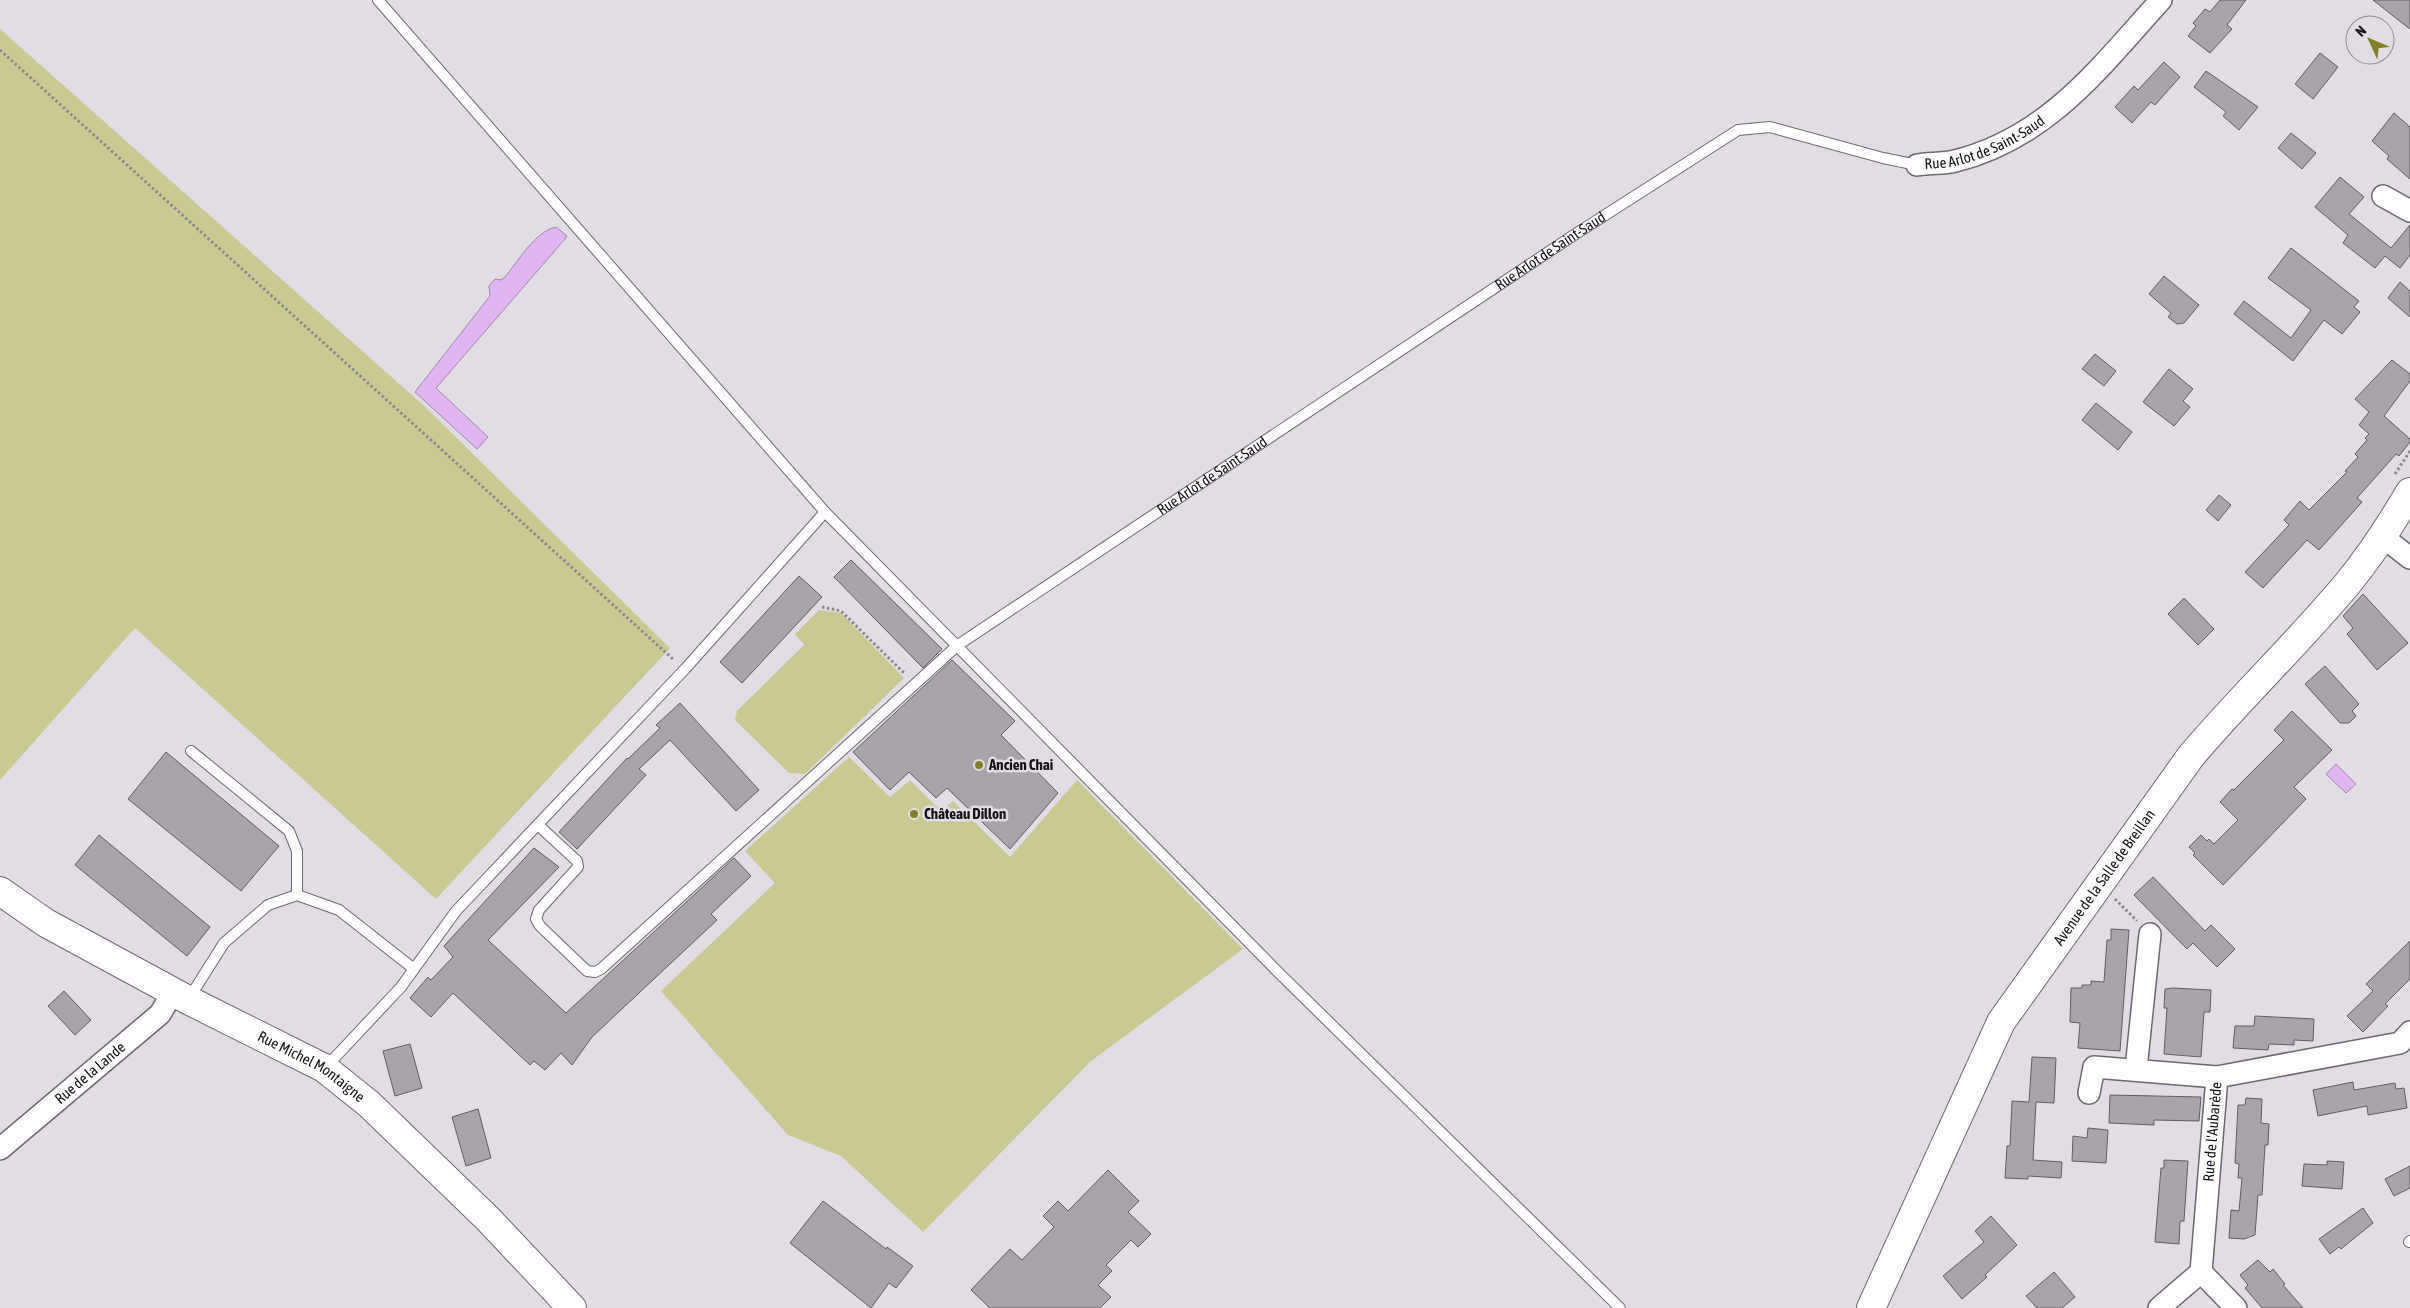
<svg xmlns="http://www.w3.org/2000/svg" width="2410" height="1308" viewBox="0 0 2410 1308" font-family="'Asap Condensed',sans-serif">
<style>
.green{fill:#c9c993}
.water{fill:#e1b5f2;stroke:#a484b0}
.building{fill:#a9a4aa;stroke:#615d63}
.lines{fill:none;stroke-linecap:round;stroke-linejoin:round}
.lane-casing{stroke:#6d696f;stroke-width:12}
.street-casing{stroke:#6d696f;stroke-width:24}
.secondary-casing{stroke:#6d696f;stroke-width:30}
.path{stroke:#8b888c;stroke-width:3;stroke-dasharray:2.5 2.5;stroke-linecap:butt}
.lane{stroke:#fff;stroke-width:10}
.street{stroke:#fff;stroke-width:21}
.secondary{stroke:#fff;stroke-width:28}
.poi-dot{fill:#817f27;stroke:#e2dde4;stroke-width:2}
.labels{text-anchor:middle;stroke-width:5;stroke-linejoin:round;paint-order:stroke}
.street-label{font-size:15px;fill:#141315;stroke:#e2dde4}
.poi-label{font-size:15px;font-weight:bold;fill:#141315;stroke:#e2dde4;text-anchor:start}
</style>
<rect width="100%" height="100%" fill="#e2dde4"/>
<g class="green">
<polygon points="0,29 423,405 670,648 436,899 135,628 0,780"/>
<polygon points="819,610 841,613 904,678 805,774 789,773 735,720 737,711 804,645 795,634"/>
<polygon points="849,757 890,797 910,780 941,811 953,801 1010,857 1077,780 1243,949 1091,1061 923,1232 841,1156 788,1135 661,991 775,883 745,851"/>
</g>
<g class="water">
<path d="M 556,227 L 567,236 L 565,239 L 436,388 L 488,437 L 477,449 L 415,392 L 490,296 L 489,286 L 495,279 L 500,280 L 504,278 C 518,262 534,232 556,227 Z"/>
<polygon points="2336,764 2356,784 2346,793 2326,774"/>
</g>
<g class="building">
<polygon points="2220,0 2246,0 2227,25 2232,29 2210,53 2188,36 2196,26 2193,23 2205,9 2210,12"/>
<polygon points="2373,0 2410,0 2410,29 2397,19"/>
<polygon points="2320,53 2338,67 2313,99 2295,84"/>
<polygon points="2164,62 2180,77 2155,105 2151,102 2132,123 2115,107 2134,86 2138,90"/>
<polygon points="2206,71 2258,107 2239,130 2223,116 2226,112 2194,87"/>
<polygon points="2394,113 2410,127 2410,179 2387,159 2389,156 2372,141"/>
<polygon points="2291,133 2316,153 2302,169 2278,148"/>
<polygon points="2340,177 2364,197 2349,214 2391,248 2410,225 2410,255 2400,268 2385,256 2375,268 2343,243 2348,235 2315,207"/>
<polygon points="2291,248 2359,301 2354,307 2360,312 2342,334 2324,320 2293,361 2234,314 2244,301 2291,338 2311,310 2268,278"/>
<polygon points="2164,276 2199,305 2184,323 2177,324 2168,317 2171,313 2149,294"/>
<polygon points="2400,282 2410,291 2410,317 2388,298"/>
<polygon points="2095,354 2116,371 2104,386 2082,369"/>
<polygon points="2392,360 2410,374 2410,381 2384,416 2410,439 2410,442 2399,456 2396,454 2357,498 2362,502 2319,550 2307,540 2263,588 2245,572 2289,525 2284,520 2300,501 2309,510 2347,472 2345,471 2358,457 2355,454 2367,440 2365,438 2369,434 2359,425 2369,412 2355,399"/>
<polygon points="2169,369 2193,389 2183,401 2190,407 2174,426 2143,402"/>
<polygon points="2096,403 2132,432 2118,450 2082,420"/>
<polygon points="2219,495 2231,505 2218,521 2206,510"/>
<polygon points="851,560 942,649 923,668 834,577"/>
<polygon points="799,576 822,597 742,683 720,662"/>
<polygon points="2363,594 2408,643 2377,670 2347,634 2353,628 2343,616"/>
<polygon points="2184,598 2214,629 2198,645 2168,614"/>
<polygon points="952,660 1015,721 1001,735 1058,793 1010,849 947,788 936,798 909,772 890,790 853,752"/>
<polygon points="2325,666 2359,704 2352,711 2356,716 2349,723 2340,723 2305,684"/>
<polygon points="680,703 759,790 736,811 670,740 639,769 646,775 577,849 559,832 627,758 628,759 660,728 656,725"/>
<polygon points="2292,711 2332,750 2294,787 2306,799 2223,885 2193,855 2195,853 2189,847 2201,835 2207,841 2209,839 2214,844 2238,820 2220,802 2232,789 2234,790 2284,740 2274,730"/>
<polygon points="166,752 279,846 241,891 128,799"/>
<polygon points="99,835 210,927 187,956 75,865"/>
<polygon points="534,848 559,867 488,940 566,1013 734,858 751,876 711,914 717,920 592,1037 572,1065 561,1053 545,1070 534,1061 530,1065 453,993 431,1017 410,998 428,977 431,980 453,957 444,946"/>
<polygon points="2153,877 2205,931 2211,925 2235,949 2217,967 2193,943 2187,949 2134,895"/>
<polygon points="2111,929 2129,930 2120,1051 2078,1048 2080,1023 2070,1022 2071,988 2082,988 2082,985 2091,985 2091,981 2104,982 2107,940 2111,940"/>
<polygon points="2410,941 2410,979 2385,1004 2388,1006 2363,1032 2347,1016 2373,991 2366,984"/>
<polygon points="2173,988 2211,990 2210,1012 2204,1012 2201,1057 2164,1054 2167,1008 2164,1008 2165,989"/>
<polygon points="64,991 91,1020 75,1035 48,1006"/>
<polygon points="2255,1016 2314,1019 2313,1041 2294,1040 2294,1045 2269,1044 2268,1050 2233,1048 2235,1026 2254,1026"/>
<polygon points="410,1044 422,1088 395,1096 383,1051"/>
<polygon points="2032,1057 2056,1058 2054,1103 2036,1102 2033,1160 2062,1162 2061,1178 2028,1176 2028,1179 2005,1178 2007,1146 2010,1146 2012,1101 2029,1102"/>
<polygon points="2353,1082 2354,1090 2395,1083 2396,1089 2404,1088 2407,1108 2368,1115 2367,1106 2318,1116 2313,1090"/>
<polygon points="2110,1095 2201,1097 2199,1121 2154,1120 2154,1125 2109,1123"/>
<polygon points="2246,1098 2262,1099 2261,1123 2269,1124 2268,1145 2265,1145 2262,1195 2258,1195 2255,1235 2244,1239 2229,1238 2231,1210 2239,1211 2242,1178 2238,1178 2239,1164 2235,1163 2236,1144 2238,1105 2245,1105"/>
<polygon points="478,1109 491,1158 466,1166 452,1117"/>
<polygon points="2088,1128 2108,1130 2106,1163 2072,1161 2073,1136 2087,1138"/>
<polygon points="2164,1160 2188,1161 2184,1221 2180,1221 2179,1244 2155,1242 2161,1168 2164,1168"/>
<polygon points="2327,1161 2344,1162 2342,1189 2302,1186 2304,1164 2327,1165"/>
<polygon points="2410,1166 2410,1188 2394,1196 2385,1179"/>
<polygon points="1108,1170 1139,1201 1128,1212 1151,1234 1138,1247 1131,1240 1106,1265 1112,1271 1098,1285 1111,1297 1100,1308 990,1308 971,1290 1010,1249 1022,1260 1054,1227 1043,1216 1058,1201 1068,1211"/>
<polygon points="823,1201 886,1249 887,1247 913,1266 896,1288 889,1283 871,1308 790,1243"/>
<polygon points="2363,1208 2373,1223 2341,1249 2339,1247 2330,1254 2319,1239"/>
<polygon points="1991,1216 2017,1245 1985,1275 1987,1277 1962,1299 1943,1276 1984,1242 1975,1231"/>
<polygon points="2258,1260 2270,1272 2273,1269 2285,1284 2283,1285 2303,1308 2262,1308 2245,1288 2248,1285 2240,1275"/>
<polygon points="2054,1272 2075,1297 2062,1308 2037,1308 2026,1296"/>
</g>
<g class="lines">
<g class="lane-casing">
<g id="lane">
<polyline points="378,0 825,512"/>
<polyline points="191,751 289,831 297,851 297,895"/>
<path id="s1" d="M 538,825 L 577,861 L 578,867 L 539,910 L 536,919 L 540,926 L 587,971 L 595,972 L 601,969 L 958,645 L 1574,235 L 1738,130 L 1770,127 L 1883,158 L 1917,165"/>
<polyline points="188,1000 224,943 268,905 297,895 339,910 414,969"/>
<polyline points="326,1067 401,987 456,911 685,669 825,512 1280,974 1620,1308"/>
<polyline points="2409,1242 2410,1241"/>
</g>
</g>
<g class="street-casing">
<g id="street">
<path id="s2" d="M 1917,165 C 1929,163 1943,164 1955,161 C 2048,138 2100,67 2161,0"/>
<polyline points="2383,196 2410,211"/>
<polyline points="2383,537 2410,558"/>
<polyline points="2136,1069 2150,934"/>
<polyline points="2089,1093 2094,1067 2217,1077"/>
<path id="s3" d="M 0,1149 L 160,1014 L 173,992"/>
<polyline points="2201,1272 2236,1308"/>
<path id="s4" d="M 2159,1308 L 2201,1272 L 2217,1077 L 2400,1043 L 2410,1032"/>
</g>
</g>
<g class="secondary-casing">
<g id="secondary">
<path id="s5" d="M 0,891 L 46,923 L 188,1000 L 324,1068 L 369,1104 L 488,1219 L 572,1308"/>
<path id="s6" d="M 1871,1308 L 2001,1022 L 2191,756 C 2241,697 2298,643 2348,583 C 2371,555 2391,524 2410,492"/>
</g>
</g>
<g class="path">
<polyline points="0,50 674,660"/>
<polyline points="2395,474 2410,451"/>
<polyline points="822,607 841,611 905,674"/>
<polyline points="2115,899 2137,921"/>
</g>
<use href="#lane" class="lane"/>
<use href="#street" class="street"/>
<use href="#secondary" class="secondary"/>
</g>
<g class="poi-dot">
<circle cx="979" cy="765" r="5"/>
<circle cx="914" cy="814" r="5"/>
</g>
<g class="labels">
<g class="street-label">
<text dy="5" stroke="none"><textPath href="#s2" startOffset="72">Rue Arlot de Saint-Saud</textPath></text>
<text dy="5" stroke="none"><textPath href="#s1" startOffset="1408">Rue Arlot de Saint-Saud</textPath></text>
<text dy="5" stroke="none"><textPath href="#s1" startOffset="1002">Rue Arlot de Saint-Saud</textPath></text>
<text dy="5" stroke="none"><textPath href="#s6" startOffset="492">Avenue de la Salle de Breillan</textPath></text>
<text dy="5" stroke="none"><textPath href="#s5" startOffset="358">Rue Michel Montaigne</textPath></text>
<text dy="5" stroke="none"><textPath href="#s3" startOffset="118">Rue de la Lande</textPath></text>
<text dy="5" stroke="none"><textPath href="#s4" startOffset="196">Rue de l'Aubarède</textPath></text>
</g>
<g class="poi-label">
<text x="989" y="770">Ancien Chai</text>
<text x="924" y="819">Château Dillon</text>
</g>
</g>
<g transform="translate(2370 40) rotate(314)"><circle r="24" fill="#e2dde4" stroke="#908c91"/>
<path d="M0-4L9 19L0 12L-9 19Z" fill="#817f27"/>
<text y="-8" font-size="14" font-weight="bold" text-anchor="middle" fill="#141315">N</text>
</g>
</svg>
